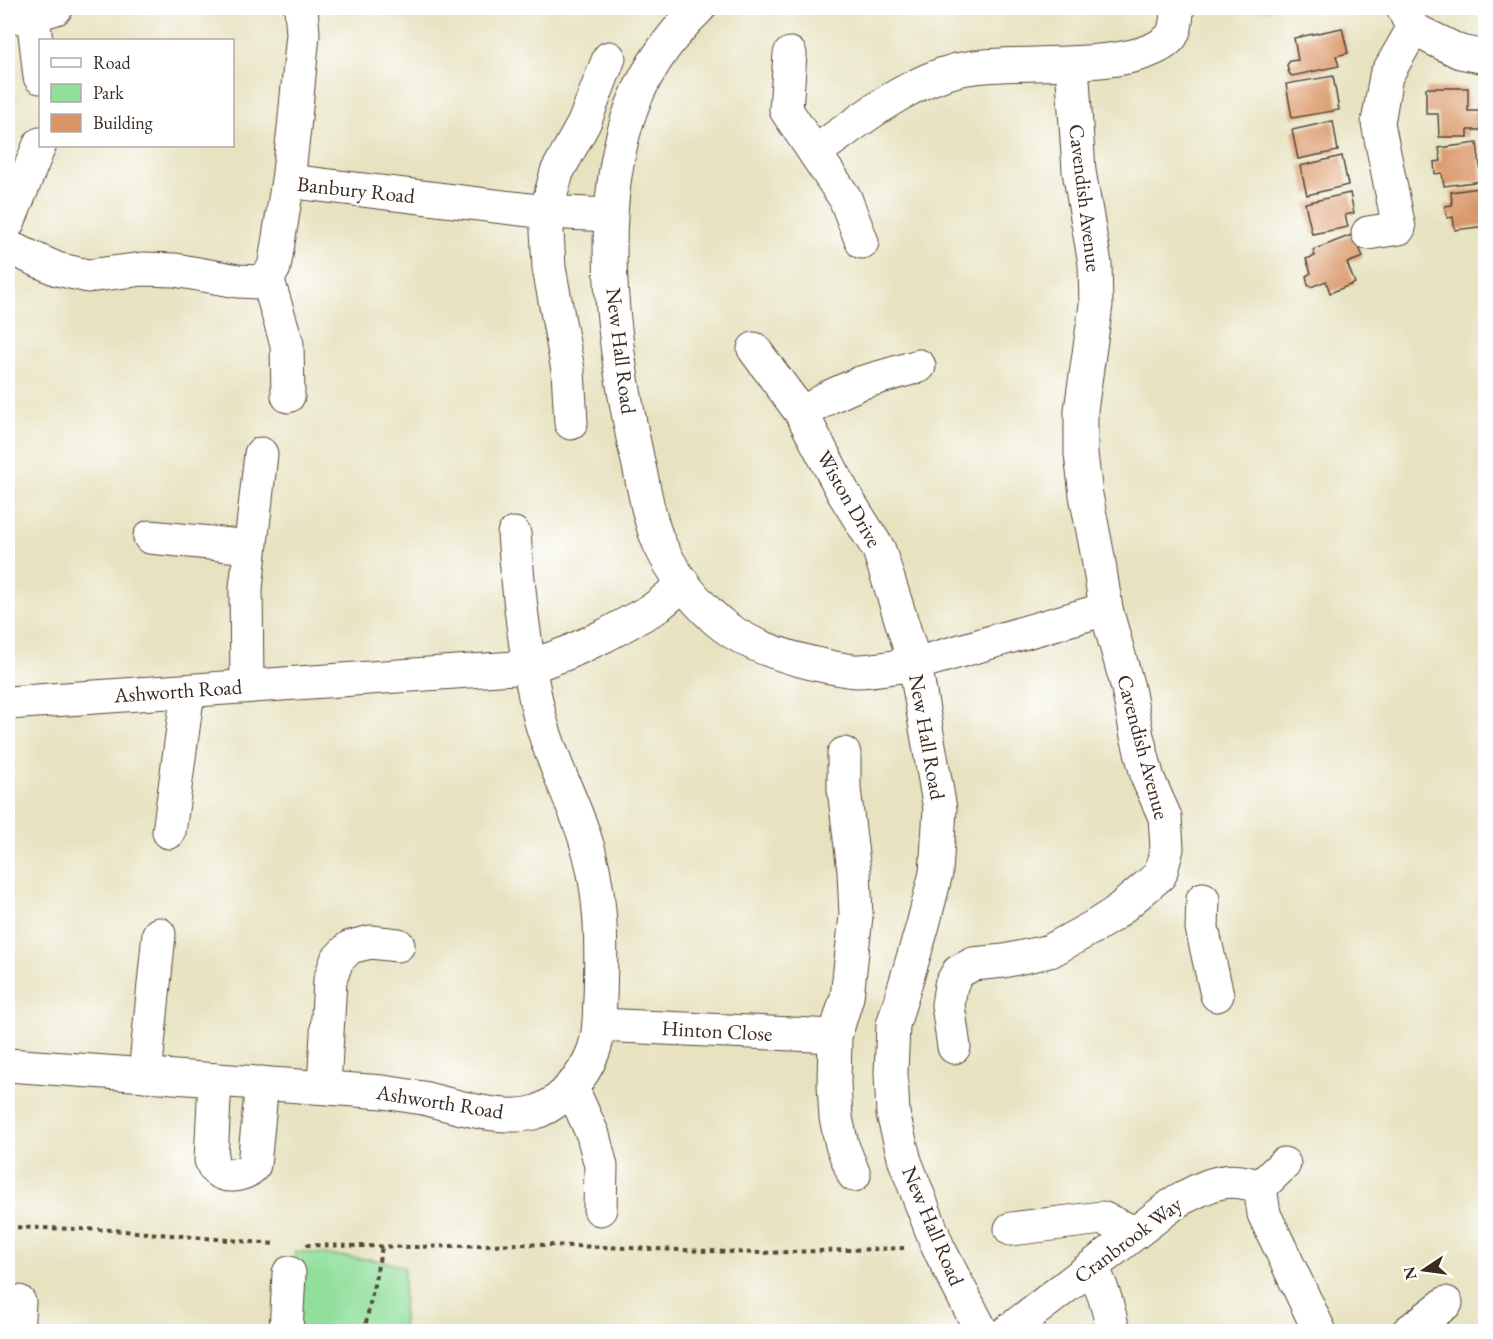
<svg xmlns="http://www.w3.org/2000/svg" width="1493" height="1339" viewBox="0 0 1493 1339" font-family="'EB Garamond',serif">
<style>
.green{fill:#92df9c;stroke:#66845d;stroke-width:1.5}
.building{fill:#d99565}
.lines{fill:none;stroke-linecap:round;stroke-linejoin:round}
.minor-casing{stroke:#554636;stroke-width:35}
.path{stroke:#554636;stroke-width:4;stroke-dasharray:4.5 4.5;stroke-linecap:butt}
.minor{stroke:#fff;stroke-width:33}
.labels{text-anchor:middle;stroke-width:5;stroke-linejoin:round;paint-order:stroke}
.street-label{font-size:21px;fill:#3b2a1e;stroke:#fff}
</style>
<rect width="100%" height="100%" fill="#fff"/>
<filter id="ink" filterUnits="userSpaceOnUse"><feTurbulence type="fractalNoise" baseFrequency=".0167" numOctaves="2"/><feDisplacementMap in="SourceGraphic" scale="12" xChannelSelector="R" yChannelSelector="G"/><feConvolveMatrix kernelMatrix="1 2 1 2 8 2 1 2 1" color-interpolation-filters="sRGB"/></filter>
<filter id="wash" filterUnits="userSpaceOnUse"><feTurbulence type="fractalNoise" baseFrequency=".008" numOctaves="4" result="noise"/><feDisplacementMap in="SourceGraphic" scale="24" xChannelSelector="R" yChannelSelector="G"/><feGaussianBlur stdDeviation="1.35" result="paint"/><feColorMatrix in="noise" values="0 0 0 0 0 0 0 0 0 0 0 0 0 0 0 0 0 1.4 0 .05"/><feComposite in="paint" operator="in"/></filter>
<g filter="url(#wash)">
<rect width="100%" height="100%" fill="#e7e2c0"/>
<polygon class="green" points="296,1251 383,1261 404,1267 403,1331 292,1332"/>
<g id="blocks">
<g class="building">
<polygon points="1258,8 1271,8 1267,11 1258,9"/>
<polygon points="1342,28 1348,53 1336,56 1339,66 1292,76 1289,73 1287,65 1290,61 1298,60 1294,38"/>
<polygon points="1333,76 1339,110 1292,118 1286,84"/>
<polygon points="1426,88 1468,88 1468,111 1480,111 1481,130 1468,130 1468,137 1439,137 1438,114 1426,114"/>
<polygon points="1333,121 1338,151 1298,159 1292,130"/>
<polygon points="1477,143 1482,181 1444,186 1442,173 1435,174 1434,162 1441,161 1439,148"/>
<polygon points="1342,156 1348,185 1307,195 1300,166"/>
<polygon points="1486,187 1486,226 1455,230 1453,217 1447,218 1445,206 1452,205 1451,192"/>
<polygon points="1350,193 1354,213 1345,215 1348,227 1312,234 1305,203"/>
<polygon points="1354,234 1363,257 1347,263 1355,283 1330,293 1326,281 1311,287 1308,285 1306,276 1311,273 1306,259 1315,256 1313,250"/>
</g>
</g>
</g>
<g filter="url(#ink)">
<use href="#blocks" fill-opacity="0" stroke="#554636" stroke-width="1.5"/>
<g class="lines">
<g class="minor-casing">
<g id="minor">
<path d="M 699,8 C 666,40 641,76 627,121 C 595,227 614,351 637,457 C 644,486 648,518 660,545 C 672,570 691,596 711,615 C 741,645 789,659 830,667 C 838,668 848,671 857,671 C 876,671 896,666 915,664 L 940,809 L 936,873 L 923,925 L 893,1025 L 891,1073 L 893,1114 L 905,1161 L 938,1247 L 982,1332"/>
<polyline points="1403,8 1413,29 1460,52 1486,57"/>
<polyline points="33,15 40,77"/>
<path d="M 8,16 C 25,19 40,13 56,8"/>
<polyline points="790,54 786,110 845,198 862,242"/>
<path d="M 815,152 C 860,121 903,84 957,70 C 1009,57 1134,75 1170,38 C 1176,31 1177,16 1177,8"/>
<polyline points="288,181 546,212 609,215"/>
<polyline points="8,223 40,144"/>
<polyline points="1368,233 1399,228 1378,123 1386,76 1413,29"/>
<polyline points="8,247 57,269 88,276 143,269 175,270 238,281 258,282 267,277 274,268 288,181 294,128 303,34 301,8"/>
<polyline points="267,277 287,344 288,396"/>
<polyline points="754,349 802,414 844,494 879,550 915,664 1106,609"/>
<polyline points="802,414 829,397 860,383 919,366"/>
<polyline points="571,423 568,370 549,268 546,212 557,172 584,123 609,58"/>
<polyline points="150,537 250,547"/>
<polyline points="247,685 246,588 261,454"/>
<polyline points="8,703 529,667 567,653 606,635 655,608 684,584"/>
<polyline points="844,754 844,789 854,871 856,916 847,997 835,1036 834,1084 836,1118 842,1145 854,1175"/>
<polyline points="169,832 188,691"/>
<polyline points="1203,899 1202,928 1217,995"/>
<polyline points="599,1025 835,1036"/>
<polyline points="954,1047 948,1005 951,985 958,972 973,964 1004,961 1050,951 1095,926 1114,914 1160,875 1167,848 1165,817 1148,779 1137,736 1128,688 1106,609 1098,557 1086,495 1081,454 1081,410 1096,305 1095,264 1079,171 1072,64"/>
<path d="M 8,1065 L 383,1092 C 396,1094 410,1096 423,1098 C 455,1106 508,1123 539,1111 C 563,1101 584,1076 593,1052 C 600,1035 599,1016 600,998 C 602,942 602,886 583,832 C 569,793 551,759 540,718 C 525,657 519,596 514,534"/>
<polyline points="145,1075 159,934"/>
<path d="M 215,1080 L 211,1160 C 211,1161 215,1169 216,1170 C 227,1179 246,1175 254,1165 L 262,1083"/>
<polyline points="571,1086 593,1135 601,1166 600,1209"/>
<polyline points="324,1087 330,980 337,960 350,947 371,942 398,945"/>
<polyline points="1284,1164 1260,1187 1264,1214 1320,1332"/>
<polyline points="1011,1229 1102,1218 1135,1233"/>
<path d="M 1092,1267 C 1103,1288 1109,1307 1113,1332"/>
<polyline points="17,1332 19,1302"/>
<polyline points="286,1332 289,1273"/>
<path d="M 1007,1332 L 1177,1201 C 1208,1185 1225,1174 1260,1187"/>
<polyline points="1408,1332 1446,1303"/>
</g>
</g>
<g class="path">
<polyline points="8,1227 112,1230 275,1244"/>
<polyline points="306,1245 416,1247 521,1244 761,1253 904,1248"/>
<polyline points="364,1332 382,1247"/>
</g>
<use href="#minor" class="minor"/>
</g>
</g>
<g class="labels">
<g class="street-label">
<text transform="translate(356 190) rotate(6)" y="7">Banbury Road</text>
<text transform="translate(1085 198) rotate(83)" y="7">Cavendish Avenue</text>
<text transform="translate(621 351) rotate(83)" y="7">New Hall Road</text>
<text transform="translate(849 499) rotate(60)" y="7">Wiston Drive</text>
<text transform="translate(178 691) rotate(-4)" y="7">Ashworth Road</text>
<text transform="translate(927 737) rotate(80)" y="7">New Hall Road</text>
<text transform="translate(1143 747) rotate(75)" y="7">Cavendish Avenue</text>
<text transform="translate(717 1031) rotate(3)" y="7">Hinton Close</text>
<text transform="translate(440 1102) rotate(9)" y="7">Ashworth Road</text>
<text transform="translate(933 1226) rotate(67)" y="7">New Hall Road</text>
<text transform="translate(1128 1240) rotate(-37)" y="7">Cranbrook Way</text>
</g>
</g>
<rect width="1493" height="1339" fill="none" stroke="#fff" stroke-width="30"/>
<rect x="39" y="39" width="195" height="108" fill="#ffffff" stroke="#b1aaa5" stroke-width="1.5"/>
<rect x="51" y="58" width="30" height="9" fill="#ffffff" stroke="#b1aaa5" stroke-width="1.5"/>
<text x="93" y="69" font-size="18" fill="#3b2a1e">Road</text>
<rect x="51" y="84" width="30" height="18" fill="#92df9c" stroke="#b1aaa5" stroke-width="1.5"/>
<text x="93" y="99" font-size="18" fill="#3b2a1e">Park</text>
<rect x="51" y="114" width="30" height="18" fill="#d99565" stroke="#b1aaa5" stroke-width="1.5"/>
<text x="93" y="129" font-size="18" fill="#3b2a1e">Building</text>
<g transform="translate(1424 1270) rotate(257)" stroke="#ffffff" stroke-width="4.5" paint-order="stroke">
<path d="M0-4.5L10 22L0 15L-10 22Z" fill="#3b2a1e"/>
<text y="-9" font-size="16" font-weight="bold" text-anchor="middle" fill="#3b2a1e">N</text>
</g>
</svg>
